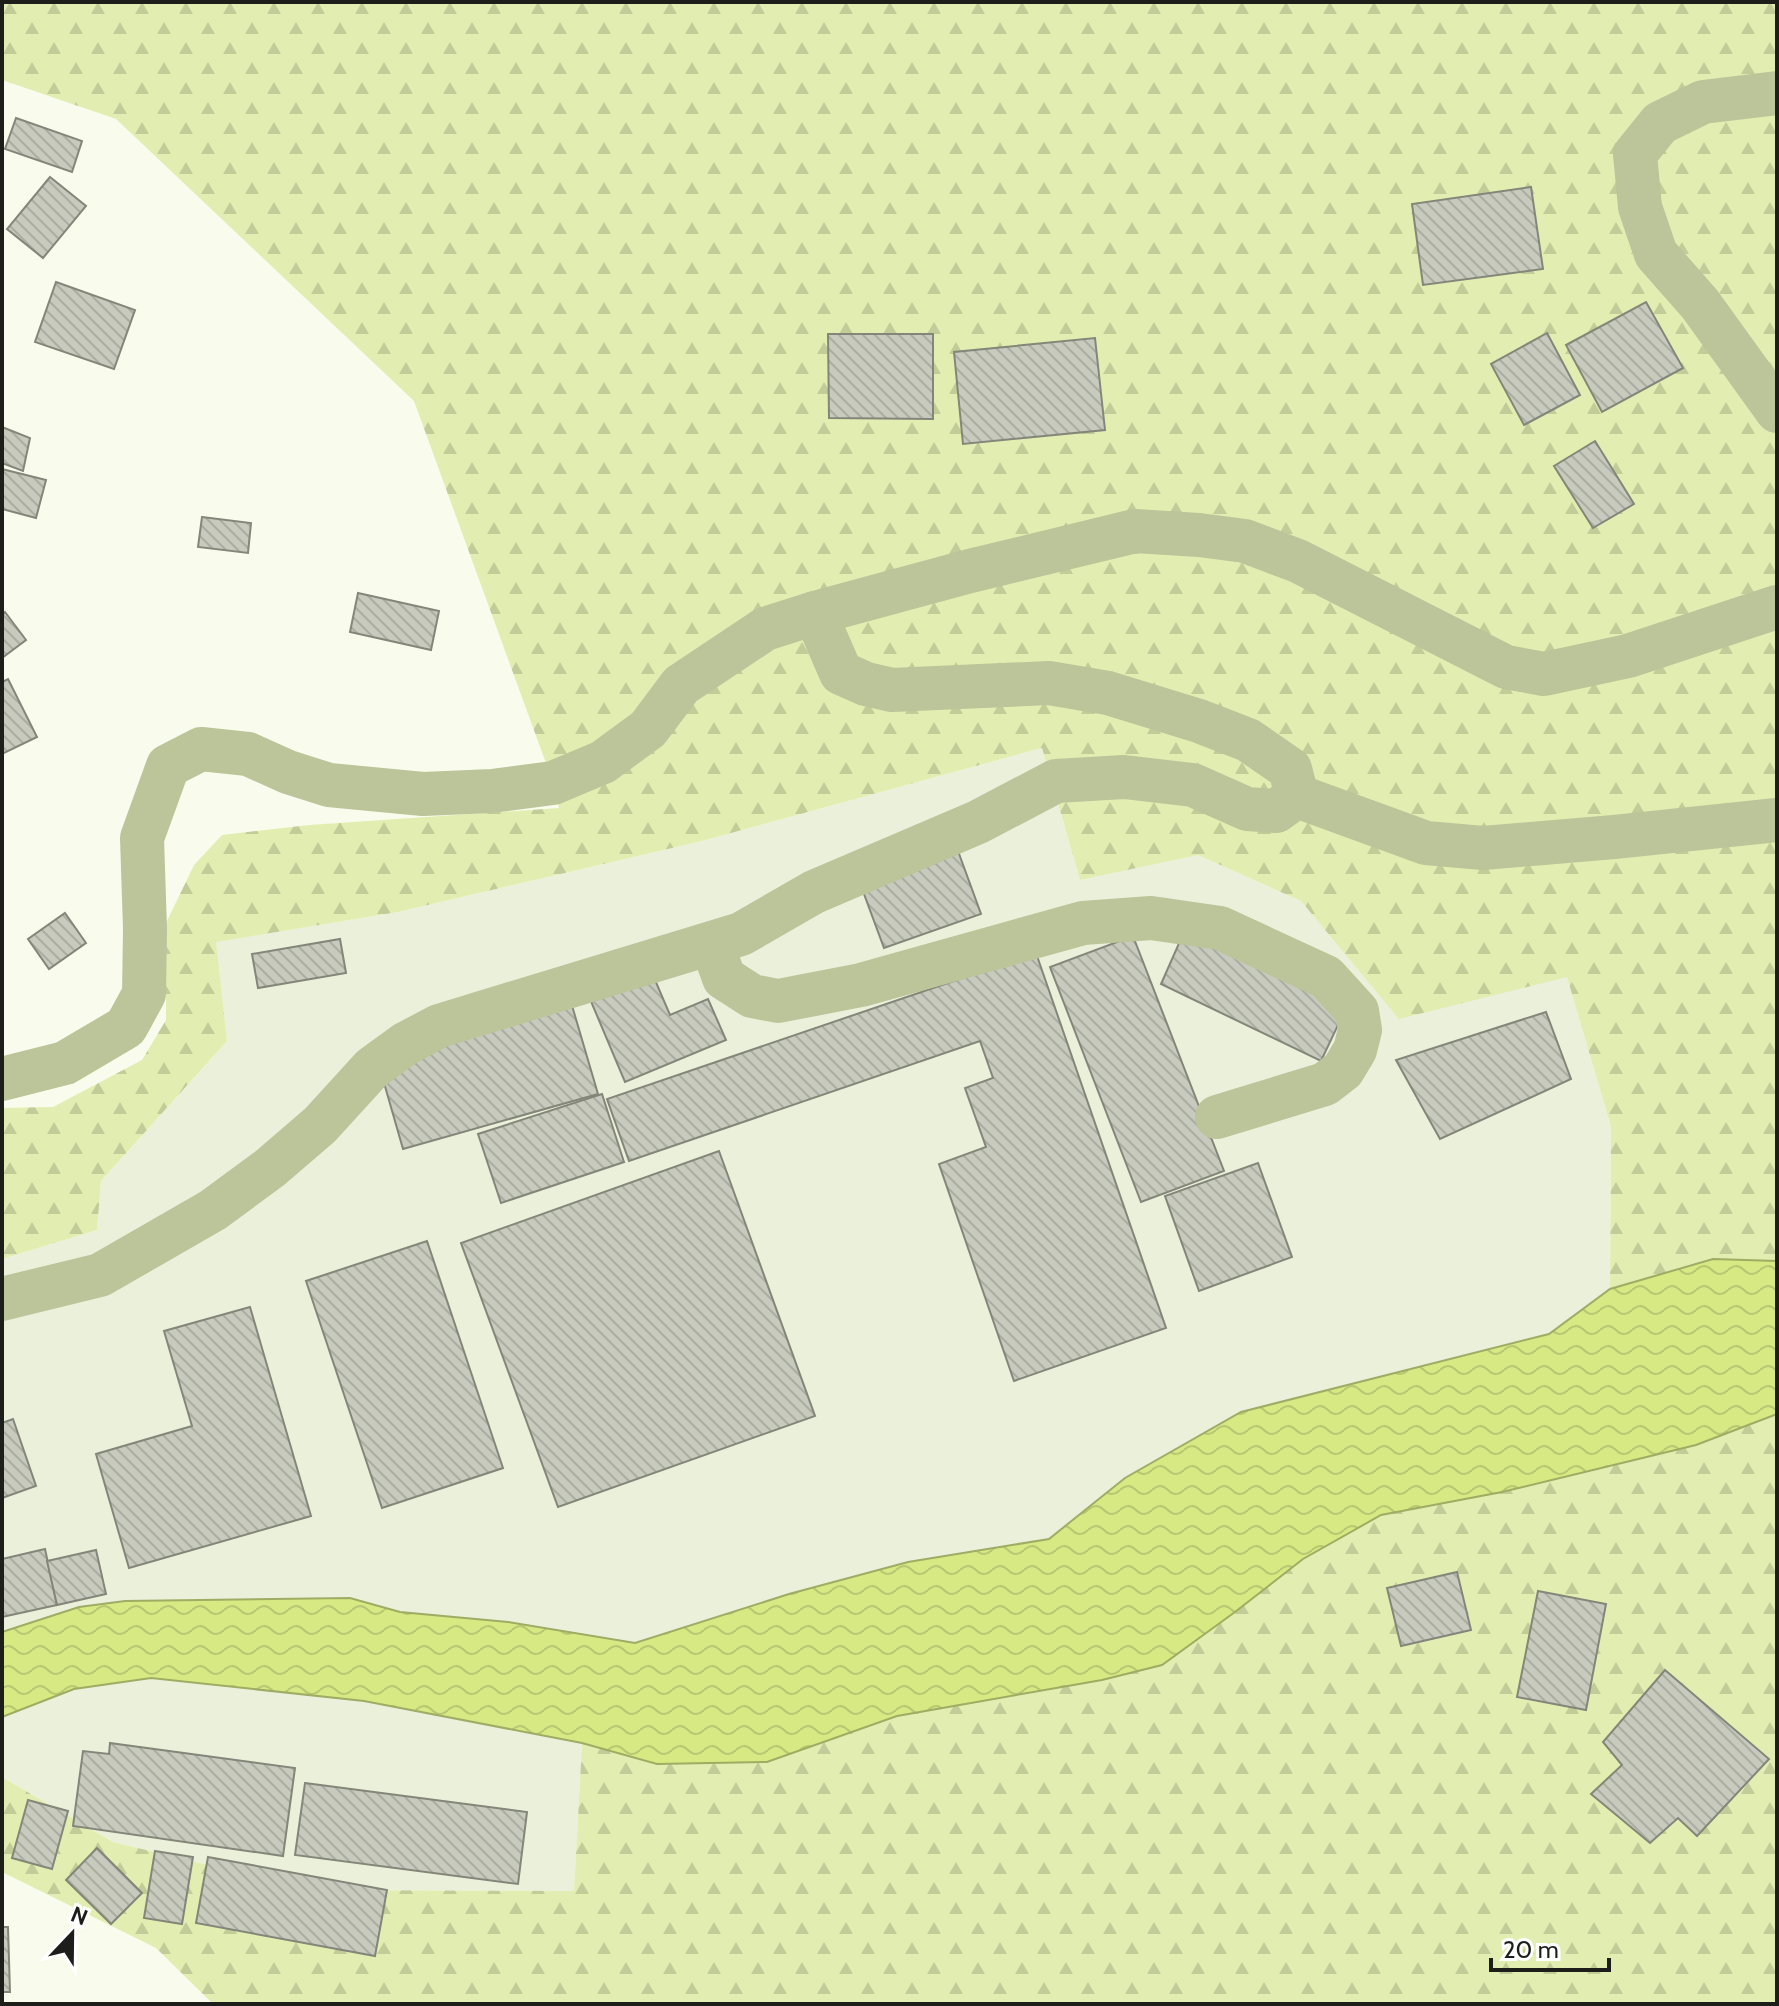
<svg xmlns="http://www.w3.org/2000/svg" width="1779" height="2006" viewBox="0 0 1779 2006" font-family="Cabin,sans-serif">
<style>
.built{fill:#ebf0da}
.forest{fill:url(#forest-firs)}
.water{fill:url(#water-waves);stroke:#9fac63;stroke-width:2}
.building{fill:url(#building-back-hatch);stroke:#838678;stroke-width:2}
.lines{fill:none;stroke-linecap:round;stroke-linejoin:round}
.minor{stroke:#bcc49a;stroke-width:44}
</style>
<defs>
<pattern id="forest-firs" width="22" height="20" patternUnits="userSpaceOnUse" patternTransform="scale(2)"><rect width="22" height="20" fill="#e2eeb1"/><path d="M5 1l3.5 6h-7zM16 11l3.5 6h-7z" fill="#c1cc98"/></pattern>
<pattern id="water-waves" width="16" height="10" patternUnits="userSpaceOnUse" patternTransform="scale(2)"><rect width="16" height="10" fill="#d7e983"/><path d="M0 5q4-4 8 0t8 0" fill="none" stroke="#b8c771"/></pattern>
<pattern id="building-back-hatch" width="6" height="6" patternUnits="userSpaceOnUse" patternTransform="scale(2)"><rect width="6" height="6" fill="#c7cabc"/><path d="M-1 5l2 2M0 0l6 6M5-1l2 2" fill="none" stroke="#aaada1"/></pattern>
</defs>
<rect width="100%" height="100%" fill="#f9fced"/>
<g class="built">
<polygon points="1042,748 1080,880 1197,854 1301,901 1399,1018 1567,976 1611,1127 1610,1289 1549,1334 1241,1412 1125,1478 1049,1539 908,1562 789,1594 635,1643 508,1622 400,1612 350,1598 125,1601 2,1632 2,1259 97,1230 101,1181 227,1041 215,942 398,912 698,842"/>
<polygon points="151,1678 364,1701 582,1743 574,1891 312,1890 113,1842 2,1777 2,1717 74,1689"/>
</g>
<g class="forest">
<polygon points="2,2 1777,2 1777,1261 1713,1259 1610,1289 1611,1127 1567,977 1399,1019 1301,901 1198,855 1080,880 1042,748 698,842 398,912 216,942 227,1041 101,1181 97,1230 2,1259 2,1108 53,1107 142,1060 166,1020 166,923 194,865 222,835 309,825 559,808 547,766 414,401 116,119 2,80"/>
<polygon points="1777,1414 1777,2004 213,2004 156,1948 2,1872 2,1777 113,1842 312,1890 574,1891 582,1743 657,1764 767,1762 897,1716 1102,1680 1162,1665 1235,1612 1303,1559 1381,1515 1502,1492 1696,1445"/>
</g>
<polygon class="water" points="1713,1259 1777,1261 1777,1414 1696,1445 1502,1492 1381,1515 1303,1559 1235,1612 1162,1665 1102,1680 897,1716 767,1762 657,1764 582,1743 364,1701 151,1678 74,1689 2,1717 2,1632 79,1607 125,1601 350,1598 400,1612 508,1622 635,1643 789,1594 908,1562 1049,1539 1125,1478 1241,1412 1549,1334 1610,1289"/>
<g class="building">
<polygon points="16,118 82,141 72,172 5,149"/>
<polygon points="50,177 86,206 43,258 7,229"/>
<polygon points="1531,187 1543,269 1423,285 1412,204"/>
<polygon points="56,282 135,310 114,369 35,342"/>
<polygon points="1646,302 1683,368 1602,412 1566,345"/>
<polygon points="1547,333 1580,395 1524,425 1491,364"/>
<polygon points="828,334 933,334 933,419 829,418"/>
<polygon points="1095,338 1105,430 963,444 954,352"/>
<polygon points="2,427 30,438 23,471 2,463"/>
<polygon points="1595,441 1634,504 1593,528 1554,466"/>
<polygon points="2,469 46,480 36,518 2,509"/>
<polygon points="202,517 251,523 248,553 198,547"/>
<polygon points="358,593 439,611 431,650 350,632"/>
<polygon points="5,612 26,640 2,658 2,615"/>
<polygon points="8,679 37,737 2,754 2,682"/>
<polygon points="954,840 981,914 884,948 857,875"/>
<polygon points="65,913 86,943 49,969 28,939"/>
<polygon points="1184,932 1347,1006 1321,1061 1161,984"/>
<polygon points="1133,936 1224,1171 1141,1202 1050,967"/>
<polygon points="340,939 346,973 258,988 252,954"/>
<polygon points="1036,953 1166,1328 1014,1381 939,1164 986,1147 965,1088 993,1078 980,1041 629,1161 607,1099"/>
<polygon points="652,973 670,1015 708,999 726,1040 625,1082 590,999"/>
<polygon points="568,992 598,1094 403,1149 374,1048"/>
<polygon points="1546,1012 1571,1079 1440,1139 1396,1060"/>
<polygon points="602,1094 624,1162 501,1203 478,1134"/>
<polygon points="719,1151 815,1416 558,1507 461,1243"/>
<polygon points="1258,1163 1292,1257 1199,1291 1165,1196"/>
<polygon points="427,1241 503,1468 382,1508 306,1281"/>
<polygon points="250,1307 311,1516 129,1568 96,1454 192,1426 164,1331"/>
<polygon points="13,1419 36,1486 2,1498 2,1423"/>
<polygon points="45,1549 57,1605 2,1617 2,1559"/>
<polygon points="96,1550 106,1594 57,1605 47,1561"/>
<polygon points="1457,1572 1471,1630 1401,1646 1387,1588"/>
<polygon points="1538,1591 1606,1604 1586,1710 1517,1697"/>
<polygon points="1665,1670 1769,1759 1697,1836 1678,1818 1650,1843 1591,1794 1622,1765 1603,1742"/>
<polygon points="110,1743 295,1768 283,1856 73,1826 83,1751 109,1754"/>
<polygon points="305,1783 527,1812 518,1884 295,1855"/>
<polygon points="28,1800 68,1811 52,1869 12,1858"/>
<polygon points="97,1848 142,1893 111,1924 66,1880"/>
<polygon points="155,1851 193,1857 182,1924 144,1918"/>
<polygon points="208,1857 387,1890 375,1956 196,1923"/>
<polygon points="2,1927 8,1927 10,1992 2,1992"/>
</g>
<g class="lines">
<g class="minor">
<polyline points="1777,93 1703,102 1660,123 1635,154 1640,207 1656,254 1700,304 1777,411"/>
<polyline points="815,613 841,673 866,684 892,690 1049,683 1108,693 1199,721 1248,740 1290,769 1297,796"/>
<polyline points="1297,796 1426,843 1483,848 1614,837 1777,820"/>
<polyline points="712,944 724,978 752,996 778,1001 861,985 1083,923 1151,918 1220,928 1326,977 1357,1011 1360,1030 1355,1050 1343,1070 1325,1084 1217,1117"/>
<polyline points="2,1079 65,1063 126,1027 144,994 145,929 142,838 168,766 201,749 248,754 288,772 329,785 423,794 492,791 553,783 603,762 648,729 681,685 765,629 815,613 970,571 1135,531 1199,535 1245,541 1298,561 1506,667 1544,674 1628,656 1777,607"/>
<polyline points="2,1299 100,1275 213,1210 270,1168 320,1125 372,1068 405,1044 439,1026 741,934 814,892 978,822 1056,781 1124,777 1193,785 1247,809 1276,811 1297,796"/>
</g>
</g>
<rect width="1779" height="2006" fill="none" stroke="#1d1e19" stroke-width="8"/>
<g transform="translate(72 1934) rotate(22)" stroke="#ffffff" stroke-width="6" paint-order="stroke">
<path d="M0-6L14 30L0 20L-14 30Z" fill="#1d1e19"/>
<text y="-12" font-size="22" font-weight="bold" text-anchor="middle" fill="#1d1e19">N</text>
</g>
<path d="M1491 1958v12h118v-12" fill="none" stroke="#1d1e19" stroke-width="4"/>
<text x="1503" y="1958" font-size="24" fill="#1d1e19" stroke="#ffffff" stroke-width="6" paint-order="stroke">20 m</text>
</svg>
